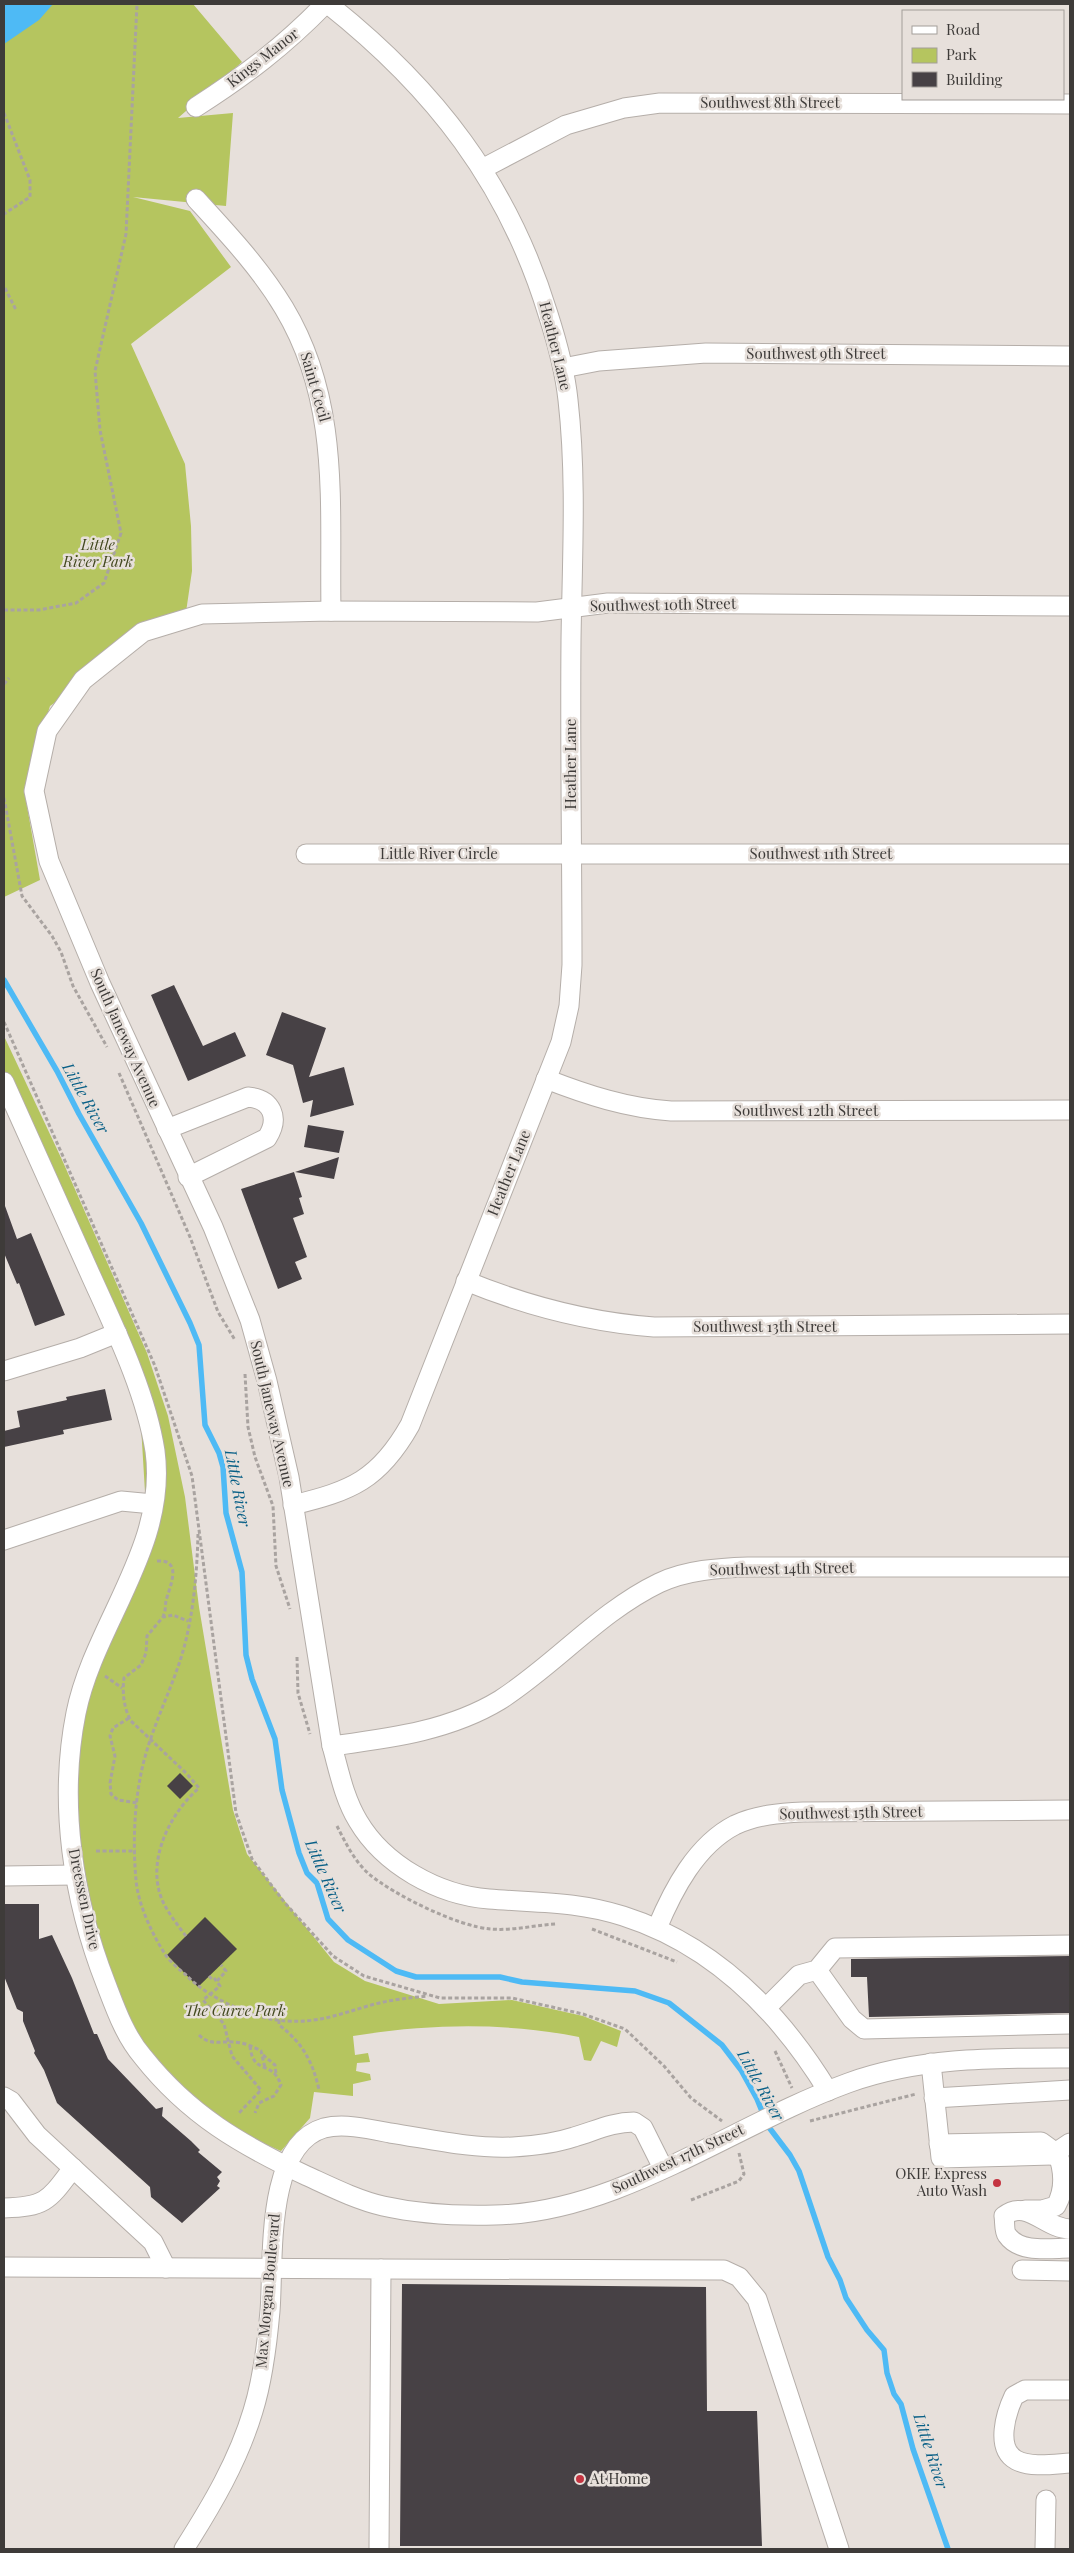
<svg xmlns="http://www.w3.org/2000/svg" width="1074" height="2553" viewBox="0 0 1074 2553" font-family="'Playfair Display',serif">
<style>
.green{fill:#b5c55f}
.water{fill:#4ebaf5}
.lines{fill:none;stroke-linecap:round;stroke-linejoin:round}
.stream{stroke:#4ebaf5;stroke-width:5.5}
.building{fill:#474145}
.minor-casing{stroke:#b5aea9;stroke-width:21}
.path{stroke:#a9a3a0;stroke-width:3;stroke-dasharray:4 2.5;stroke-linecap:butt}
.minor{stroke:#fff;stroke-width:19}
.poi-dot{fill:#c43441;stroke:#e7e0db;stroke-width:2}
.labels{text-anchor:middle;stroke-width:5;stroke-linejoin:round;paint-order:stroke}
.street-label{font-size:15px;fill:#3e3b39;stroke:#e7e0db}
.park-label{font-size:15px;font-style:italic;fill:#42481e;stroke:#e7e0db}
.poi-label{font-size:15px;fill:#3e3b39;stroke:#e7e0db;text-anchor:end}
.water-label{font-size:16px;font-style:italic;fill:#085f86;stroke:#e7e0db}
</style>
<rect width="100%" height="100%" fill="#e7e0db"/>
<g class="green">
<polygon points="4,4 193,4 242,62 178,118 233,113 226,206 133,197 190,211 231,267 131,344 185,464 191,526 192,571 186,612 50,706 24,789 40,880 4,897"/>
<path d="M 4,1036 L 63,1162 L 147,1353 L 168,1416 L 185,1497 L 199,1607 L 233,1810 L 247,1854 L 334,1962 L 365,1981 L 439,2004 L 512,2000 L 583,2016 L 621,2031 L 617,2047 L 601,2041 L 591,2061 L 584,2060 L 579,2037 C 505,2022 427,2024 353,2036 L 355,2055 L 368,2053 L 370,2062 L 357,2063 L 356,2071 L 370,2074 L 371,2080 L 353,2084 L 353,2096 L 314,2092 L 310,2118 L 281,2151 L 179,2107 L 88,1949 L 70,1742 L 140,1533 L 145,1492 L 141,1426 L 130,1371 L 4,1092 Z"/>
</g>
<polygon class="water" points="4,4 53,4 39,20 4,44"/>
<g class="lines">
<polyline class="stream" points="4,980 57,1071 79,1114 141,1223 190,1323 199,1345 205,1425 219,1453 223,1467 226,1513 242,1572 246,1655 252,1679 275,1739 282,1790 299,1853 307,1873 317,1883 328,1919 348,1940 396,1971 416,1977 500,1977 522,1982 635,1991 669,2003 722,2045 741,2070 757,2099 768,2126 790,2155 799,2171 828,2257 840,2280 846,2298 867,2330 884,2350 887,2373 894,2394 901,2404 913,2449 948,2549"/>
</g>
<g class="building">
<polygon points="174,985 203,1046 235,1032 246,1056 188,1081 151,995"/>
<polygon points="282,1012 326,1028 309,1077 344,1067 354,1105 310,1117 313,1100 303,1103 293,1065 266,1055"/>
<polygon points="308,1125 344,1131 339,1153 304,1147"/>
<polygon points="339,1157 334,1179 295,1172"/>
<polygon points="294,1172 302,1197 299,1198 304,1214 293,1218 307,1257 295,1262 302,1279 278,1289 241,1189"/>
<polygon points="5,1206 17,1239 31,1233 65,1315 35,1326 19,1283 17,1284 4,1253"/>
<polygon points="105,1389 112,1420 63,1430 64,1434 4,1447 4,1431 20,1427 17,1411 67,1400 66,1397"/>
<polygon points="180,1773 193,1786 180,1799 167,1786"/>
<polygon points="4,1904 39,1904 39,1939 52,1935 72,1978 94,2034 97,2034 108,2059 156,2109 163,2107 162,2116 191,2141 200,2150 198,2152 222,2172 217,2177 220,2181 217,2186 220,2188 182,2223 151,2197 150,2187 57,2103 44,2070 34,2053 35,2051 23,2021 23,2012 17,2009 4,1976"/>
<polygon points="205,1917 237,1949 198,1987 167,1955"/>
<polygon points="1070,1956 1070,2013 869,2017 867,1977 851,1977 851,1959"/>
<polygon points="402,2284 706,2287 707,2411 757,2411 762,2546 400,2546"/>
</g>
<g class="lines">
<g class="minor-casing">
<g id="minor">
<path d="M 196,107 C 246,75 284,46 325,4"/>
<polyline points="482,169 566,125 624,108 660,103 1070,104"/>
<path d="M 196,199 C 228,234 260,268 284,308 C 341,403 329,505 331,611"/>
<polyline points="563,368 599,361 706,353 1070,356"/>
<polyline points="306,854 1070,854"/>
<path d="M 546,1079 C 587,1095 627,1108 671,1111 L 1070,1110"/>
<path d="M 4,1082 C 33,1147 63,1213 92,1278 C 116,1331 146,1393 155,1451 C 168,1547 94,1624 76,1713 C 58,1803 73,1900 106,1984 C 116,2010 125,2036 143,2057 C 189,2115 241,2145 307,2176 C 331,2187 357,2200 383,2206 C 419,2214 459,2216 495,2215 C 618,2213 733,2125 848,2083 C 920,2057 995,2058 1070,2058"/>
<path d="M 167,1129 L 248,1097 C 272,1099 280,1118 267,1138 L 188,1177"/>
<path d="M 466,1281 C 527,1306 588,1322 654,1327 L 1070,1324"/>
<polyline points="4,1371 80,1348 117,1333"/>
<path d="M 293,1505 C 351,1491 379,1480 410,1425 L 561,1042 L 569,1006 L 572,965 C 572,857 570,749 571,641 C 572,561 577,480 568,400 C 565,371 557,342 548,314 C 508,183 434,88 328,4"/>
<polyline points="4,1540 121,1501 153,1504"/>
<path d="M 332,1746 C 390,1738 449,1731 500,1700 C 555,1665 599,1612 659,1583 C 686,1570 719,1568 748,1567 L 1070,1567"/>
<polyline points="4,1876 75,1875"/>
<path d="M 657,1928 C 673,1890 696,1845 735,1825 C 756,1815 780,1813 803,1812 L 1070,1810"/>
<polyline points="817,1970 852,2019 864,2029 1070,2024"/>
<polyline points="766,2008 799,1975 817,1970 835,1948 1070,1945"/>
<polyline points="931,2063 941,2158 1052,2155 1070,2143"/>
<path d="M 828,2091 C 779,2011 714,1945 623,1916 C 576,1901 537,1903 489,1899 C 438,1895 384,1865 358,1821 C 344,1798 339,1771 332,1746 L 289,1477 L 267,1381 L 250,1320 L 213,1227 L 100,983 L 49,861 L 34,791 L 47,731 L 83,680 L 143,632 L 202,614 L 331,611 L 537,612 L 608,603 L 1070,606"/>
<polyline points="4,2097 11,2101 37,2135 153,2242 166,2268"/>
<polyline points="934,2098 1070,2090"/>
<polyline points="939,2144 1041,2142 1052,2150 1052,2155"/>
<path d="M 4,2208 C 46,2207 49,2200 73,2168"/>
<path d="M 1025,2210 L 1042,2210 L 1056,2206 C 1066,2188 1064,2170 1057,2152 L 1052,2150"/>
<path d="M 1070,2229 C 1045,2229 1027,2198 1004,2216 C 1005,2222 1004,2231 1007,2235 C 1020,2254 1051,2248 1070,2248"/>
<polyline points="4,2267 381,2269 379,2549"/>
<polyline points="381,2269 724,2270 739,2277 757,2299 839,2549"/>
<polyline points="1022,2270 1070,2271"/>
<path d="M 1070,2390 L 1025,2390 L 1014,2396 C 1006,2413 995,2448 1016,2460 C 1031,2468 1054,2464 1070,2463"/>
<path d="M 184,2549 C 212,2505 238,2461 253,2411 C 263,2379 267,2345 270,2311 C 274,2264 264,2145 324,2128 C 344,2123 370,2129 390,2133 C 430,2139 472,2149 513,2147 C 532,2146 556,2143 574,2137 C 595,2131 612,2122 634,2122 L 643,2128 L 663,2168"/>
<polyline points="1045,2549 1046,2500"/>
</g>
</g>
<g class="path">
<polyline points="4,113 30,180 30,197 4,214"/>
<polyline points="5,288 16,310"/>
<polyline points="4,610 39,610 76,603 104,583 121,533 100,430 95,371 126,234 137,4"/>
<polyline points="4,684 9,678"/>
<polyline points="4,798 22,896 52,936 61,952 73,986 107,1047"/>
<polyline points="4,1022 155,1366 192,1476 236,1813 252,1859 284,1902 333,1956 364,1976 440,1998 512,1998 583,2014 625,2029 664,2066 691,2098 722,2121"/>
<polyline points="119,1073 190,1237 218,1312 235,1340"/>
<polyline points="245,1374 248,1427 255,1457 273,1506 276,1566 290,1609"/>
<path d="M 198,1534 C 197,1575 193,1621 180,1661 C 167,1700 147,1738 140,1779 C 134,1810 133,1848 136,1880 C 138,1904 152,1934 165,1954 C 170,1962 179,1969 186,1975 C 208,1998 255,2020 287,2021 C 318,2023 340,2014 368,2006 C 387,2000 408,1998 428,1996"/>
<path d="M 157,1561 C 184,1559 169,1588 166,1601 C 165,1606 166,1611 163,1616"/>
<polyline points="297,1657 298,1693 310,1734"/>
<polyline points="105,1676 122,1688"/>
<polyline points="129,1718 113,1728 110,1736 115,1756 110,1783 111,1794 118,1800 138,1803"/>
<path d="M 337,1826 C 345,1842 355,1862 369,1874 C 394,1895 459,1927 491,1929 C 513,1931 534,1925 556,1924"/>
<polyline points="96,1851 136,1851"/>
<polyline points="592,1929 677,1962"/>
<path d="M 186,1936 C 178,1926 170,1915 164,1904 C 144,1864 169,1814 199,1788 L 186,1773 L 131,1721 C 124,1709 122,1692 124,1678 L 141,1665 L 146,1653 L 147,1636 L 163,1617 L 173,1615 L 188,1621"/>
<polyline points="209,1976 212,1979 214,1978 220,1986 203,2000 224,2024 232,2056 261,2090 239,2113"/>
<polyline points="217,1981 226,1971 221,1965"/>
<path d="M 279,2020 L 279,2025 C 302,2042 313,2062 319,2090"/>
<path d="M 199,2035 C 210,2046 220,2041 233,2042 C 242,2042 253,2046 261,2051 L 265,2068"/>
<path d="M 250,2046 C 253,2076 272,2059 281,2085 L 274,2096 L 259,2103 L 255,2113"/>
<polyline points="775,2051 792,2088"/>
<polyline points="263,2055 275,2065 276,2074"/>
<polyline points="810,2121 916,2094"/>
<polyline points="691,2200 739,2181 744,2174 739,2153"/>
</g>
<use href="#minor" class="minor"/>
</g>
<g class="poi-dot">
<circle cx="997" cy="2183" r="5"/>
<circle cx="580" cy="2479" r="5"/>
</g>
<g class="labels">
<g class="street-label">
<text transform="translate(263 58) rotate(-38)" y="5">Kings Manor</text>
<text x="770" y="108">Southwest 8th Street</text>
<text transform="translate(555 346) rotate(76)" y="5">Heather Lane</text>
<text x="816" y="359">Southwest 9th Street</text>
<text transform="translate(315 387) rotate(74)" y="5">Saint Cecil</text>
<text transform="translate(663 605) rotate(-1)" y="5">Southwest 10th Street</text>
<text transform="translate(571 764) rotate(-90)" y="5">Heather Lane</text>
<text x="439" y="859">Little River Circle</text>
<text x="821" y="859">Southwest 11th Street</text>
<text transform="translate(125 1038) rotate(66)" y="5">South Janeway Avenue</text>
<text x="806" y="1116">Southwest 12th Street</text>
<text transform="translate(509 1173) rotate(-68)" y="5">Heather Lane</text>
<text x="765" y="1332">Southwest 13th Street</text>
<text transform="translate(272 1414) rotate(77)" y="5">South Janeway Avenue</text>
<text transform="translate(782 1569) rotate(-1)" y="5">Southwest 14th Street</text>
<text transform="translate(851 1813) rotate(-1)" y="5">Southwest 15th Street</text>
<text transform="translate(84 1899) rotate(78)" y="5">Dreessen Drive</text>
<text transform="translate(678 2159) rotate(-25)" y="5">Southwest 17th Street</text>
<text transform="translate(268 2291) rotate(-85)" y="5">Max Morgan Boulevard</text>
</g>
<g class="park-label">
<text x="98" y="550">Little<tspan x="98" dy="17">River Park</tspan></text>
<text x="235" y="2016">The Curve Park</text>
</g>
<g class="poi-label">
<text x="987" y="2179">OKIE Express<tspan x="987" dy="17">Auto Wash</tspan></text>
<text x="590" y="2484" text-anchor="start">At Home</text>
</g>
<g class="water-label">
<text transform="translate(86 1098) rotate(61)" y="6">Little River</text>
<text transform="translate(238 1488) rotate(79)" y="6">Little River</text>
<text transform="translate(326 1876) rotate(66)" y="6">Little River</text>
<text transform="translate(761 2085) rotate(61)" y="6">Little River</text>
<text transform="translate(931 2451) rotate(72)" y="6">Little River</text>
</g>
</g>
<rect width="1074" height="2553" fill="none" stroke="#3e3b39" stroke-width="10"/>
<rect x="902" y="10" width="162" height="90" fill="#e7e0db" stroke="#a39e9a"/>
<rect x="912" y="26" width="25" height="8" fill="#ffffff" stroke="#a39e9a"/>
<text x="946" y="35" font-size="15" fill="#3e3b39">Road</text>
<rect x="912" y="48" width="25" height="15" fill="#b5c55f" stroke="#a39e9a"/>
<text x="946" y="60" font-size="15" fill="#3e3b39">Park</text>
<rect x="912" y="72" width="25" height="15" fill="#474145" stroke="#a39e9a"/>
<text x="946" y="85" font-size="15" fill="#3e3b39">Building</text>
</svg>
